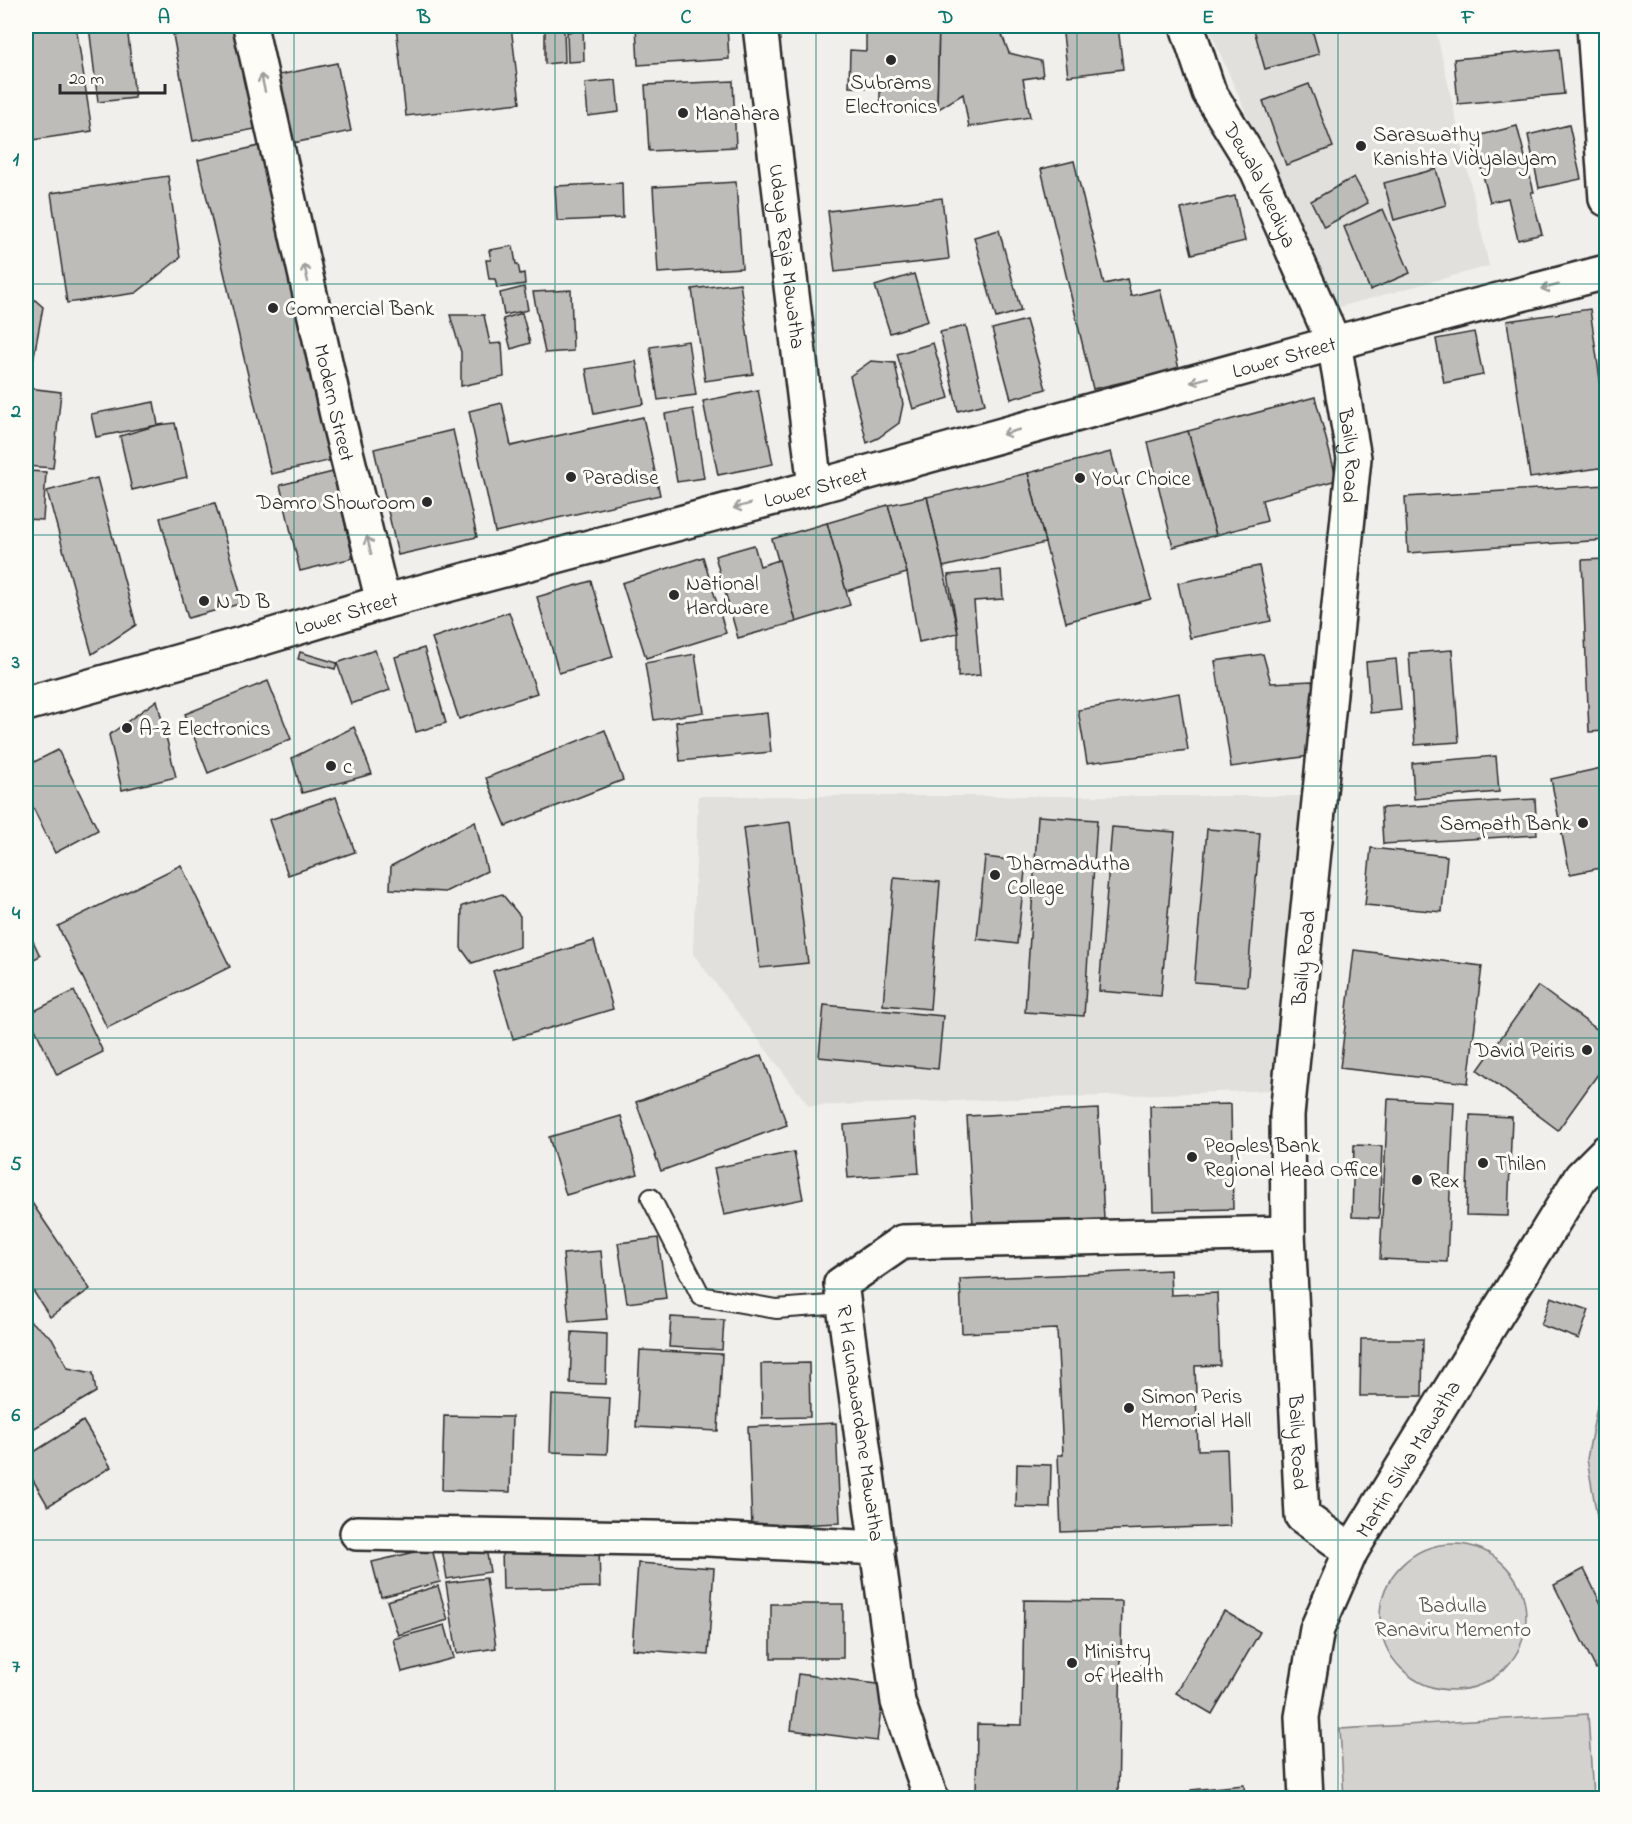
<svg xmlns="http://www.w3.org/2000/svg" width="1632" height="1824" viewBox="0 0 1632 1824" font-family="'Indie Flower',sans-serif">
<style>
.built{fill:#e1e0dc}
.green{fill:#d3d2cf;stroke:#7f7e7d;stroke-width:1.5}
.building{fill:#bdbcb8;stroke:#2b2b2b;stroke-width:1.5}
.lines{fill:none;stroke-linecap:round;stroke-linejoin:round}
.service-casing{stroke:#2b2b2b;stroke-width:22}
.minor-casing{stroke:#2b2b2b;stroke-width:38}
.tertiary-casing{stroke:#2b2b2b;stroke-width:38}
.trunk-casing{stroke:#2b2b2b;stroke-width:38}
.service{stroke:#fdfcf7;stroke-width:18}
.minor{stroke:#fdfcf7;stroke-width:33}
.tertiary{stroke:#fdfcf7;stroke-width:33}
.trunk{stroke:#fdfcf7;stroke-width:33}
.oneway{stroke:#9e9e9b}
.grid{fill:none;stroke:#0f766e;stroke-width:1.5;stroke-opacity:0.55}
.poi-dot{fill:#2b2b2b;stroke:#fdfcf7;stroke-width:2}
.labels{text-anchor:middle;stroke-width:6;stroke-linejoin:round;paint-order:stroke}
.poi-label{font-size:21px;fill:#2b2b2b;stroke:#fdfcf7;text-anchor:start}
.street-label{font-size:21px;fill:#2b2b2b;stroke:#fdfcf7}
.park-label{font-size:21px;fill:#555554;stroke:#fdfcf7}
.neatline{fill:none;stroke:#0f766e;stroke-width:2}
.grid-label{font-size:20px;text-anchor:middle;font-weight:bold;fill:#0f766e}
</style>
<rect width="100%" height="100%" fill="#f0efeb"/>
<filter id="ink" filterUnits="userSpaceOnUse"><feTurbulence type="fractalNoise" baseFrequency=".0167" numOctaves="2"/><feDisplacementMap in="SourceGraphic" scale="12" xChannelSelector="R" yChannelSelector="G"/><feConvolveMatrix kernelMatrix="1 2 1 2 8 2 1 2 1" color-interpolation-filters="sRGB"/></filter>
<g filter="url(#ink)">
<g class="built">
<polygon points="1208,26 1435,26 1489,266 1332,309"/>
<polygon points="698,796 1303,796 1276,1090 809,1106 693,954"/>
</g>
<g class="green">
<polygon points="1606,1365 1606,1569 1587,1459 1604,1370"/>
<circle cx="1453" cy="1617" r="73"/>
<polygon points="1588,1714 1593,1798 1344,1798 1340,1729"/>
</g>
<g class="building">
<polygon points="26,26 76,26 92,131 26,141"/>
<polygon points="89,26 127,26 135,98 98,102"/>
<polygon points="223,26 236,26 255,129 193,141 173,35"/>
<polygon points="396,26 511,26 520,103 406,116"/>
<polygon points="575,26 583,26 584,61 568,62 567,32 575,31"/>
<polygon points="636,26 727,26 729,59 638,65"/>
<polygon points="866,26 939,26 937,110 880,108 880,88 849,87 850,50 866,51"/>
<polygon points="939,26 999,27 1009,53 1041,61 1043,76 1023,79 1030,117 969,127 963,94 937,110"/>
<polygon points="1062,26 1118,26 1123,69 1068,76"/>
<polygon points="1253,26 1311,26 1319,54 1265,69"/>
<polygon points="545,29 564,29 565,62 545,64"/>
<polygon points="1559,49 1564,94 1458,104 1454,59"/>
<polygon points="337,63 351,131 293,143 279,75"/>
<polygon points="616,80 619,112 588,116 585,83"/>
<polygon points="733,81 736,147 649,151 645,85"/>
<polygon points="1309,84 1333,147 1286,165 1263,101"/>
<polygon points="1569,125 1581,179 1539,188 1528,135"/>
<polygon points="1517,126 1534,192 1531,192 1542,234 1518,240 1508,198 1490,202 1473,137"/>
<polygon points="259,146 332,460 271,474 198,160"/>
<polygon points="1074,161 1104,284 1127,279 1131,296 1160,289 1179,369 1093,389 1041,169"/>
<polygon points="1436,169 1446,205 1394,220 1384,183"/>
<polygon points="168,176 180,258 136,293 67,303 51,193"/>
<polygon points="1354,177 1368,203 1324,227 1311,201"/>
<polygon points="736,182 742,268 658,273 653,187"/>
<polygon points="622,183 623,218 557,221 555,186"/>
<polygon points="1235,196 1245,241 1192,254 1181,209"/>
<polygon points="942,198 949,259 835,272 828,211"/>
<polygon points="1383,209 1410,273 1370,290 1344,227"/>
<polygon points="999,230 1021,311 996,318 974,237"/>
<polygon points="513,246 516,264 518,264 520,274 524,273 525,284 497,288 495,279 489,279 486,260 491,260 489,250"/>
<polygon points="914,274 928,321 890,333 875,286"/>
<polygon points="740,283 753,374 705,381 692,289"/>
<polygon points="524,287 528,310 504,315 500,293"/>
<polygon points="571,290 573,351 545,353 533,292"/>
<polygon points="26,292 43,307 28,388 61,392 53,468 26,466"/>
<polygon points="1590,309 1606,422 1606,467 1530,478 1507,321"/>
<polygon points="522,313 530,343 511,349 503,319"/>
<polygon points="450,315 484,315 490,344 502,343 504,377 461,386 461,352"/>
<polygon points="1026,320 1046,389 1011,399 992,329"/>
<polygon points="966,326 985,404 958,411 940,332"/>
<polygon points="1474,332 1483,375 1444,383 1436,339"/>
<polygon points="688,341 696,395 658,400 650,347"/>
<polygon points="933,343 949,398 913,409 897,354"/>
<polygon points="636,361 644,404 594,414 586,369"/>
<polygon points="871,361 895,363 903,404 899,423 878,438 867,443 850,376"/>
<polygon points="758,390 773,464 718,475 703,401"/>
<polygon points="1315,397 1337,480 1262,500 1267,521 1216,535 1188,431"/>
<polygon points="154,402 158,425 96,437 91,414"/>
<polygon points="502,403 511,446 643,417 660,495 495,532 469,411"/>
<polygon points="693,409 704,478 677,482 665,414"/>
<polygon points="175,423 187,477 132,490 120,436 158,425"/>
<polygon points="453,430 477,537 398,555 374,449"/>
<polygon points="1188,431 1216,535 1173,547 1148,442"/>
<polygon points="1111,452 1151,599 1066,622 1045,543 1028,473"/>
<polygon points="26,471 46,472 43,520 26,519"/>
<polygon points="333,472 353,558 300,571 280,485"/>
<polygon points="1028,473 1045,543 943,567 927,497"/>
<polygon points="97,478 136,625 92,654 47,491"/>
<polygon points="1606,485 1606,540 1408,553 1405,497"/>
<polygon points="927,497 958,633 919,642 907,573 888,505"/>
<polygon points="215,503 243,603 188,618 160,518"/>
<polygon points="888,505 907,573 846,591 827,523"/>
<polygon points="827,523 850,605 796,622 772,539"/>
<polygon points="754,545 760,566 779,560 796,622 738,638 715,556"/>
<polygon points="703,557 726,633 646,658 622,583"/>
<polygon points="1606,559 1606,731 1589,732 1582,560"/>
<polygon points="1259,566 1271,621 1190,638 1178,583"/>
<polygon points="1001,570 1003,599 974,601 980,675 958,677 958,633 948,575"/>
<polygon points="591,581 613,657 559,673 537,597"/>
<polygon points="509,612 537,693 459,719 432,638"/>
<polygon points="424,648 446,723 416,732 395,657"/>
<polygon points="375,650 390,690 351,704 337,663"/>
<polygon points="1452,650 1459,742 1415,745 1409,653"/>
<polygon points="300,652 337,663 335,669 298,659"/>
<polygon points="695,654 704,712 654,720 645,663"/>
<polygon points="1263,654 1271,683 1312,681 1324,754 1231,767 1215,661"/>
<polygon points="1396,659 1401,710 1370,713 1366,662"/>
<polygon points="268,681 291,739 208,773 185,714"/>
<polygon points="1179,693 1188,750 1087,763 1078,710"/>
<polygon points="157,700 176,777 122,790 109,735"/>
<polygon points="767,713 771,752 680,761 676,722"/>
<polygon points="354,727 372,774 302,793 292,758"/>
<polygon points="605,730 623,780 506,826 486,778"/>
<polygon points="58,750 98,830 55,853 26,793 26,766"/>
<polygon points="1496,756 1499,792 1414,799 1412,763"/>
<polygon points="1606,767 1606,867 1570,874 1551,779"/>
<polygon points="336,797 355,852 288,875 269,820"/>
<polygon points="1535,799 1537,835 1383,844 1381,808"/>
<polygon points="1038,816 1097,820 1084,1016 1025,1012"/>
<polygon points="475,821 487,871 445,892 390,889 391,866"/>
<polygon points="790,822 808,963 760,968 743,828"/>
<polygon points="1112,827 1175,832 1161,996 1099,991"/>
<polygon points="1207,829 1260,833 1247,986 1194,982"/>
<polygon points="1371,848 1447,856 1442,912 1365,905"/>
<polygon points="985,857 1026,862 1017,944 977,939"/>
<polygon points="181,865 230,967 107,1028 58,926"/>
<polygon points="894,878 940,882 930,1009 883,1005"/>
<polygon points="502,894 520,916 520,947 472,963 461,948 462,906"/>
<polygon points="26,926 40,956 26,963"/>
<polygon points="594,941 613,1009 513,1039 493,971"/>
<polygon points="1354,950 1482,966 1468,1083 1340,1068"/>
<polygon points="1538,986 1606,1036 1606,1063 1558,1130 1478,1070"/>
<polygon points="74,991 103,1052 57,1075 28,1014"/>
<polygon points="824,1005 943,1016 938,1069 819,1057"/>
<polygon points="762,1055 787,1125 661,1171 636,1102"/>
<polygon points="1388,1099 1454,1102 1447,1262 1380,1259"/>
<polygon points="1231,1104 1233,1209 1153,1211 1150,1106"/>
<polygon points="1098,1109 1104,1219 973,1225 967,1116"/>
<polygon points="1470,1115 1512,1117 1508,1216 1466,1215"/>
<polygon points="621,1116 638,1174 566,1195 549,1137"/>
<polygon points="915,1119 919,1173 848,1178 844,1125"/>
<polygon points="1354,1145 1382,1146 1379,1218 1352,1217"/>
<polygon points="794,1152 803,1199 724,1215 714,1168"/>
<polygon points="26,1194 90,1289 50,1317 26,1280"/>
<polygon points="658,1238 666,1298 627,1303 618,1243"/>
<polygon points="601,1251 607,1319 569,1322 563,1254"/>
<polygon points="1170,1270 1171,1295 1217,1293 1220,1365 1195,1366 1198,1450 1227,1449 1230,1526 1061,1532 1058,1455 1063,1455 1057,1329 962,1333 960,1279"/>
<polygon points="1551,1297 1589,1310 1579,1339 1541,1325"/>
<polygon points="671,1317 724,1320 722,1350 669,1347"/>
<polygon points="27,1319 52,1338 68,1368 93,1373 96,1392 26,1433"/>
<polygon points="572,1332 607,1334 606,1384 570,1383"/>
<polygon points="1361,1339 1423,1339 1422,1396 1360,1396"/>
<polygon points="640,1350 722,1354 718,1431 636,1427"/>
<polygon points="809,1363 810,1417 762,1418 761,1364"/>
<polygon points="552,1395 610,1398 607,1454 550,1452"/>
<polygon points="444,1416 512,1417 510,1492 442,1490"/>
<polygon points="83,1421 111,1467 48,1506 26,1468 26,1457"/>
<polygon points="836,1423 840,1523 752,1527 748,1427"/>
<polygon points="1017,1464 1051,1465 1050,1508 1016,1507"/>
<polygon points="484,1536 490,1572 447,1579 441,1543"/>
<polygon points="599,1547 600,1587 503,1589 502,1549"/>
<polygon points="432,1548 440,1582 381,1597 372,1562"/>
<polygon points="638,1563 714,1568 708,1655 632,1649"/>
<polygon points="1584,1569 1606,1614 1606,1664 1596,1669 1554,1585"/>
<polygon points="486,1578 496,1648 457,1654 446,1583"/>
<polygon points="438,1586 448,1620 398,1635 387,1601"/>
<polygon points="1024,1600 1122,1601 1118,1798 976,1798 977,1724 1022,1725"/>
<rect x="771" y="1604" width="72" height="54"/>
<polygon points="1224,1611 1260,1632 1212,1714 1176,1693"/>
<polygon points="445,1625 454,1658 402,1672 393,1639"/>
<polygon points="798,1674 884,1685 877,1741 791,1730"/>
<polygon points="1244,1785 1245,1798 1191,1798 1191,1790"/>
</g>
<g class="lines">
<g class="service-casing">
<polyline id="service" points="651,1198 701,1296 776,1309 844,1304"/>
</g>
<g class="minor-casing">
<g id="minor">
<path id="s1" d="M 250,26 L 337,415 L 383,602"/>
<path id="s2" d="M 760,26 L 815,487"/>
<path id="s3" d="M 1187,26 L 1209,92 L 1257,170 L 1334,343 L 1354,458 L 1287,1115 L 1288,1233 L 1302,1516 L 1351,1551"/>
<polyline points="1594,26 1606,199"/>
<polyline points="357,1533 708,1539 878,1548"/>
<polyline points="931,1798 898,1702 841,1284 902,1242 1288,1233"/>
</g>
</g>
<g class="tertiary-casing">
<g id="tertiary">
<path id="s4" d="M 1306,1798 L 1302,1717 L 1317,1629 L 1351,1551 L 1581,1177 L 1606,1152"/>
</g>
</g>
<g class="trunk-casing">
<g id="trunk">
<path id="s5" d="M 26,704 L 263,638 L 383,602 L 815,487 L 1334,343 L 1606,272"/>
</g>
</g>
<use href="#service" class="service"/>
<use href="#minor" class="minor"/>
<use href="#tertiary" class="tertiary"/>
<use href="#trunk" class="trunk"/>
</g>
<defs><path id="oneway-shaft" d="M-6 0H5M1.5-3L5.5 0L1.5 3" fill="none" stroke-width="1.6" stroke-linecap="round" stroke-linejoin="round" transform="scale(1.5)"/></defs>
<g class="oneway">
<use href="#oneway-shaft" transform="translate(263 83) rotate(-103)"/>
<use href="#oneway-shaft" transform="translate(306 273) rotate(-103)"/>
<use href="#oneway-shaft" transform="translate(1550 287) rotate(165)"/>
<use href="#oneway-shaft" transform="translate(1199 380) rotate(164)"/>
<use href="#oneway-shaft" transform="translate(1011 432) rotate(164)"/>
<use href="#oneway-shaft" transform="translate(742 506) rotate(165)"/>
<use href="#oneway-shaft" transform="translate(369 545) rotate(-104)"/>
</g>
</g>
<path class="grid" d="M 294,26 L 294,1798M 555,26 L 555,1798M 816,26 L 816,1798M 1077,26 L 1077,1798M 1338,26 L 1338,1798M 26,284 L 1606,284M 26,535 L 1606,535M 26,786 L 1606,786M 26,1038 L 1606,1038M 26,1289 L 1606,1289M 26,1540 L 1606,1540"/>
<g class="poi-dot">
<circle cx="891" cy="60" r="6"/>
<circle cx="683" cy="113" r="6"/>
<circle cx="1361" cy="146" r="6"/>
<circle cx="273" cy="308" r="6"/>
<circle cx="571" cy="477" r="6"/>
<circle cx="1080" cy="478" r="6"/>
<circle cx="427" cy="502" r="6"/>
<circle cx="674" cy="595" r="6"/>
<circle cx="204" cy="601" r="6"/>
<circle cx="127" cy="728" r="6"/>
<circle cx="331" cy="766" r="6"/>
<circle cx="1583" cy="823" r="6"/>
<circle cx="995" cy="875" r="6"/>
<circle cx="1587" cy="1050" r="6"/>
<circle cx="1192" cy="1157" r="6"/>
<circle cx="1483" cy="1163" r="6"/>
<circle cx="1417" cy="1180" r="6"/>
<circle cx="1129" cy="1408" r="6"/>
<circle cx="1072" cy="1663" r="6"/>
</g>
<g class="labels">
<g class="poi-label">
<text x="891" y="89" text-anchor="middle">Subrams<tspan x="891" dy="24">Electronics</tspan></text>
<text x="695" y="120">Manahara</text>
<text x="1373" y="141">Saraswathy<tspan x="1373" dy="24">Kanishta Vidyalayam</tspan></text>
<text x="285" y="315">Commercial Bank</text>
<text x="583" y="484">Paradise</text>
<text x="1092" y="485">Your Choice</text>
<text x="415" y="509" text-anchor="end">Damro Showroom</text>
<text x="686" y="590">National<tspan x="686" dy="24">Hardware</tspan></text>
<text x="216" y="608">N D B</text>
<text x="139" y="735">A-Z Electronics</text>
<text x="343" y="773">c</text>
<text x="1571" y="830" text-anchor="end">Sampath Bank</text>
<text x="1007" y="870">Dharmadutha<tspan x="1007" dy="24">College</tspan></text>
<text x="1575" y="1057" text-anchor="end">David Peiris</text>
<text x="1204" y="1152">Peoples Bank<tspan x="1204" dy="24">Regional Head Office</tspan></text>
<text x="1495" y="1170">Thilan</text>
<text x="1429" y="1187">Rex</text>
<text x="1141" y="1403">Simon Peris<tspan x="1141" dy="24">Memorial Hall</tspan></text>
<text x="1084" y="1658">Ministry<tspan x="1084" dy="24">of Health</tspan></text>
</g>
<g class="street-label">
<text dy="7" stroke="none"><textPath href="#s3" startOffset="176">Dewala Veediya</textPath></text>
<text dy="7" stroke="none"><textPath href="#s2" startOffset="232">Udaya Raja Mawatha</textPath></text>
<text dy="7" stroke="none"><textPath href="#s5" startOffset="1305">Lower Street</textPath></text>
<text dy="7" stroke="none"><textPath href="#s1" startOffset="386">Modern Street</textPath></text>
<text dy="7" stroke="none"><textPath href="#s3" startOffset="465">Baily Road</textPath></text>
<text dy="7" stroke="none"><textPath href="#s5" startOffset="819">Lower Street</textPath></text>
<text dy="7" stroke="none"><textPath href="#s5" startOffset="333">Lower Street</textPath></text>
<text transform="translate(1303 958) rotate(-84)" y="7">Baily Road</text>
<text transform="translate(861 1423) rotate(82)" y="7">R H Gunawardane Mawatha</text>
<text dy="7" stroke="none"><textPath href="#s3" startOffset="1455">Baily Road</textPath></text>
<text dy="7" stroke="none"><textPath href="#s4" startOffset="364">Martin Silva Mawatha</textPath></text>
</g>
<g class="park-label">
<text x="1453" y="1612">Badulla<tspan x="1453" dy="24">Ranaviru Memento</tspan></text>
</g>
</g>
<rect width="1632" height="1824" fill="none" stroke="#fdfcf7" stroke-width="66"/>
<path d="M60 84v9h105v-9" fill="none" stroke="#2b2b2b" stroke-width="3"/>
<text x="69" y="84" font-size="18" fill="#2b2b2b" stroke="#fdfcf7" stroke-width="4.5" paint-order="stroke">20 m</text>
<rect x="33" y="33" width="1566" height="1758" class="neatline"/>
<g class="grid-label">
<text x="164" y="23">A</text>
<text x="424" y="23">B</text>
<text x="686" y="23">C</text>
<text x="946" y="23">D</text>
<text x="1208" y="23">E</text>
<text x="1468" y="23">F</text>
<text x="16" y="165">1</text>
<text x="16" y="417">2</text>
<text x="16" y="668">3</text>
<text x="16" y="919">4</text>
<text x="16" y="1170">5</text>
<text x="16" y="1421">6</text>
<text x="16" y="1672">7</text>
</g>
</svg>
